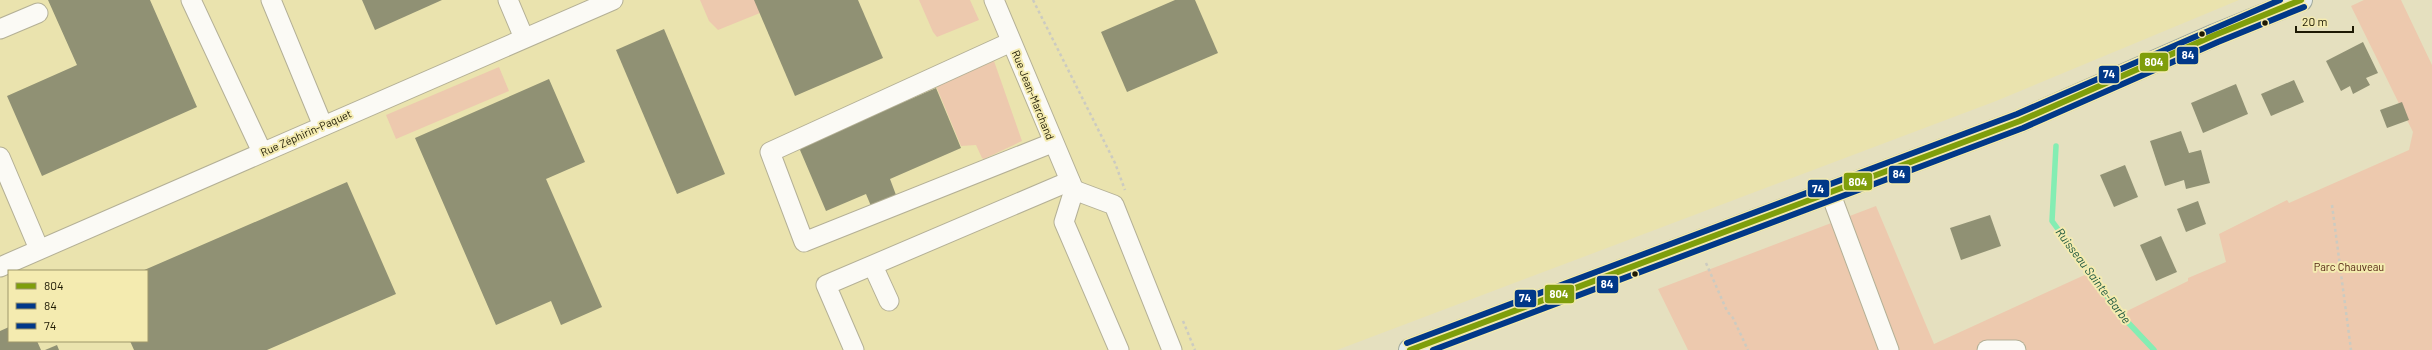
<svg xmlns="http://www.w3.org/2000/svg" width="2432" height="350" viewBox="0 0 2432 350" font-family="Barlow,sans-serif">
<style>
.built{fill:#eae3ae;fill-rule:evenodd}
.green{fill:#edc9ae}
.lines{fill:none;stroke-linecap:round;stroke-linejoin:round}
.stream{stroke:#84edb3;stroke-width:5.5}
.building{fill:#909174}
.minor-casing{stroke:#b4b096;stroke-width:21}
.major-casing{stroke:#a1aa9d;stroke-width:24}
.path{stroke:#cccbc1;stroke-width:2.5;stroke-dasharray:3 3;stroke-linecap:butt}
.minor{stroke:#fbfaf5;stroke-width:19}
.major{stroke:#e6ecea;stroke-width:22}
.bus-1-casing{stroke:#f4ebb0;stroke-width:9}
.bus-2-casing{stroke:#f4ebb0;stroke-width:9}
.bus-3-casing{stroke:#f4ebb0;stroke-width:9}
.bus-1{stroke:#7f9e0b;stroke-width:6}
.bus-2{stroke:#013888;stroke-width:6}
.bus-3{stroke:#013888;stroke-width:6}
.bus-dot{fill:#1d1903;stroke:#f4ebb0;stroke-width:1.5}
.labels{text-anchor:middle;stroke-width:4;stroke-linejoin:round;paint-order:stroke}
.street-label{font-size:11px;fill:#1d1903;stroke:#f4ebb0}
.park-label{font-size:11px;fill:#552614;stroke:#f4ebb0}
.water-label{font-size:12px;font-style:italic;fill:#1d583e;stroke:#f4ebb0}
.line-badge{stroke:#f4ebb0;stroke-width:1.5}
.badge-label{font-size:11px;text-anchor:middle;font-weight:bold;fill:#fff}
</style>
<rect width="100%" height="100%" fill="#e5e0bf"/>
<path class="built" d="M 0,0 L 2239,0 L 1996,101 L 1337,350 L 0,350 ZM 9,271 L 147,271 L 147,341 L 9,341 Z"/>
<g class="green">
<polygon points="700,0 755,0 760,13 718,30 709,21"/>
<polygon points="919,0 970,0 979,20 937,37 933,32"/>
<polygon points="2364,0 2401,0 2432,65 2432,350 1688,350 1658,289 1876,206 1934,344 2089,273 2121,314 2188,281 2188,278 2226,262 2219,234 2287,200 2289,203 2409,150 2413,132 2351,6"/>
<polygon points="994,61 1022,141 984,159 982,158 976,145 961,146 936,86"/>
<polygon points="499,67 509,91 396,139 386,115"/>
</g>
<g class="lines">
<polyline class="stream" points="2056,146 2052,221 2120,314 2154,350"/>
</g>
<g class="building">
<polygon points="48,0 150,0 197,107 42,176 7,96 77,65"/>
<polygon points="362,0 442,0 375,30"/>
<polygon points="754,0 858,0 883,58 795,96"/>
<polygon points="1175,0 1195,0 1218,53 1127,92 1101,32"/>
<polygon points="664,29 725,174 677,194 616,50"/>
<polygon points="2363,42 2378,73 2366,78 2370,85 2353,94 2350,86 2341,91 2326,61"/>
<polygon points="549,79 585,162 546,179 602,307 561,325 551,301 496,325 415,138"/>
<polygon points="2294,80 2304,102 2271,116 2261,94"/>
<polygon points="2236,84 2248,114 2203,133 2191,103"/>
<polygon points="936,88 961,148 890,179 896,195 871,206 866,194 826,211 800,150 802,146"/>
<polygon points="2402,102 2409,120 2387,128 2380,110"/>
<polygon points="2181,131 2189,153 2201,150 2210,183 2186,189 2184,180 2165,186 2150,141"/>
<polygon points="2125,165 2138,197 2114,207 2100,175"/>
<polygon points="347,182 396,294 267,350 134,350 130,341 147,341 147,271 142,271"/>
<polygon points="2198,201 2206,224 2186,232 2177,209"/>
<polygon points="1990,215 2001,246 1961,260 1950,228"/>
<polygon points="2161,236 2177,272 2156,281 2140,245"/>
<polygon points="9,327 9,341 37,341 41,350 0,350 0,331"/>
<polygon points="57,345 59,350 45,350"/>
</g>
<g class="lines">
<g class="minor-casing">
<g id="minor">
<polyline points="191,0 262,152"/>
<polyline points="271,0 323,126"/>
<polyline points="508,0 524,38"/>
<polyline points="994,0 1074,190 1064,222 1119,350"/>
<polyline points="0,29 38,13"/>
<polyline points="1011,42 770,152 804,242 1052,143"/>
<polyline points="0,157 39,249"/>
<polyline points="1074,190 1114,205 1172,350"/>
<polyline points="1830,192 1889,350"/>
<polyline points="873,266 889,301"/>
<polyline points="0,267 613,0"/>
<polyline points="854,350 826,285 1070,181"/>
<polyline points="1987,350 2016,350"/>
</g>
</g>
<g class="major-casing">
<polyline id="major" points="1410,350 2020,121 2215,35 2301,0"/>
</g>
<g class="path">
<polyline points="1033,0 1115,163 1125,190"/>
<polyline points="2332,205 2351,350"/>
<polyline points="1706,263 1727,311 1733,318 1748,350"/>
<polyline points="1183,321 1195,350"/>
</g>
<use href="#minor" class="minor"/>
<use href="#major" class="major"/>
<g class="bus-1-casing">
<polyline id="bus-1" points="1410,350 2020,121 2215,35 2301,0"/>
</g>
<g class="bus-2-casing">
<polyline id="bus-2" points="1433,350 2023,128 2218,42 2304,7"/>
</g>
<g class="bus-3-casing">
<polyline id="bus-3" points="1407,343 2017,114 2280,0"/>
</g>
<use href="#bus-1" class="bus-1"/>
<use href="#bus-2" class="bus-2"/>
<use href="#bus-3" class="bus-3"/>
</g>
<g class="bus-dot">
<circle cx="2265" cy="23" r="3.5"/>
<circle cx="2202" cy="34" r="3.5"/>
<circle cx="1635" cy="274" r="3.5"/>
</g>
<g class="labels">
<g class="street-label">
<text transform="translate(1033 95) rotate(68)" y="4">Rue Jean-Marchand</text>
<text transform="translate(306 133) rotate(-24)" y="4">Rue Zéphirin-Paquet</text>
</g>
<g class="park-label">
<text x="2349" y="271">Parc Chauveau</text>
</g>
<g class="water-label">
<text transform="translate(2093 276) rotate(53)" y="4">Ruisseau Sainte-Barbe</text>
</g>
</g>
<g class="line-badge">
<rect x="2176" y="46" width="23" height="19" rx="4" fill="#013888"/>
<rect x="2139" y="52" width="30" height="20" rx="4" fill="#7f9e0b"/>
<rect x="2098" y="65" width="22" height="19" rx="4" fill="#013888"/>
<rect x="1888" y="165" width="23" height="19" rx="4" fill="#013888"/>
<rect x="1843" y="172" width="30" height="19" rx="4" fill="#7f9e0b"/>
<rect x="1807" y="179" width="23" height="19" rx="4" fill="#013888"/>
<rect x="1596" y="275" width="23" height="19" rx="4" fill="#013888"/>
<rect x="1544" y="284" width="31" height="20" rx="4" fill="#7f9e0b"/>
<rect x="1514" y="289" width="23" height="19" rx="4" fill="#013888"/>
</g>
<g class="badge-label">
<text x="2188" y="59">84</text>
<text x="2154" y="66">804</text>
<text x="2109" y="78">74</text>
<text x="1899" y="178">84</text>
<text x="1858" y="186">804</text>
<text x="1818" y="193">74</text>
<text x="1607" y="288">84</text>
<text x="1559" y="298">804</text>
<text x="1525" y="302">74</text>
</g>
<rect x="8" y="270" width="140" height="72" fill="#f4ebb0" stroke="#9e976b"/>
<rect x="16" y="283" width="20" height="6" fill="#7f9e0b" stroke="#9e976b"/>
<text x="44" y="290" font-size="12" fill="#1d1903">804</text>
<rect x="16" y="303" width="20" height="6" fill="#013888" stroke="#9e976b"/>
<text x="44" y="310" font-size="12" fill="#1d1903">84</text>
<rect x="16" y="323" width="20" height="6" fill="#013888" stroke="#9e976b"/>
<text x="44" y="330" font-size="12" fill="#1d1903">74</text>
<path d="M2296 26v6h57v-6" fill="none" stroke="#1d1903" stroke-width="2"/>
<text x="2302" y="26" font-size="12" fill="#1d1903" stroke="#f4ebb0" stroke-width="3" paint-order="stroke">20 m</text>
</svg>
